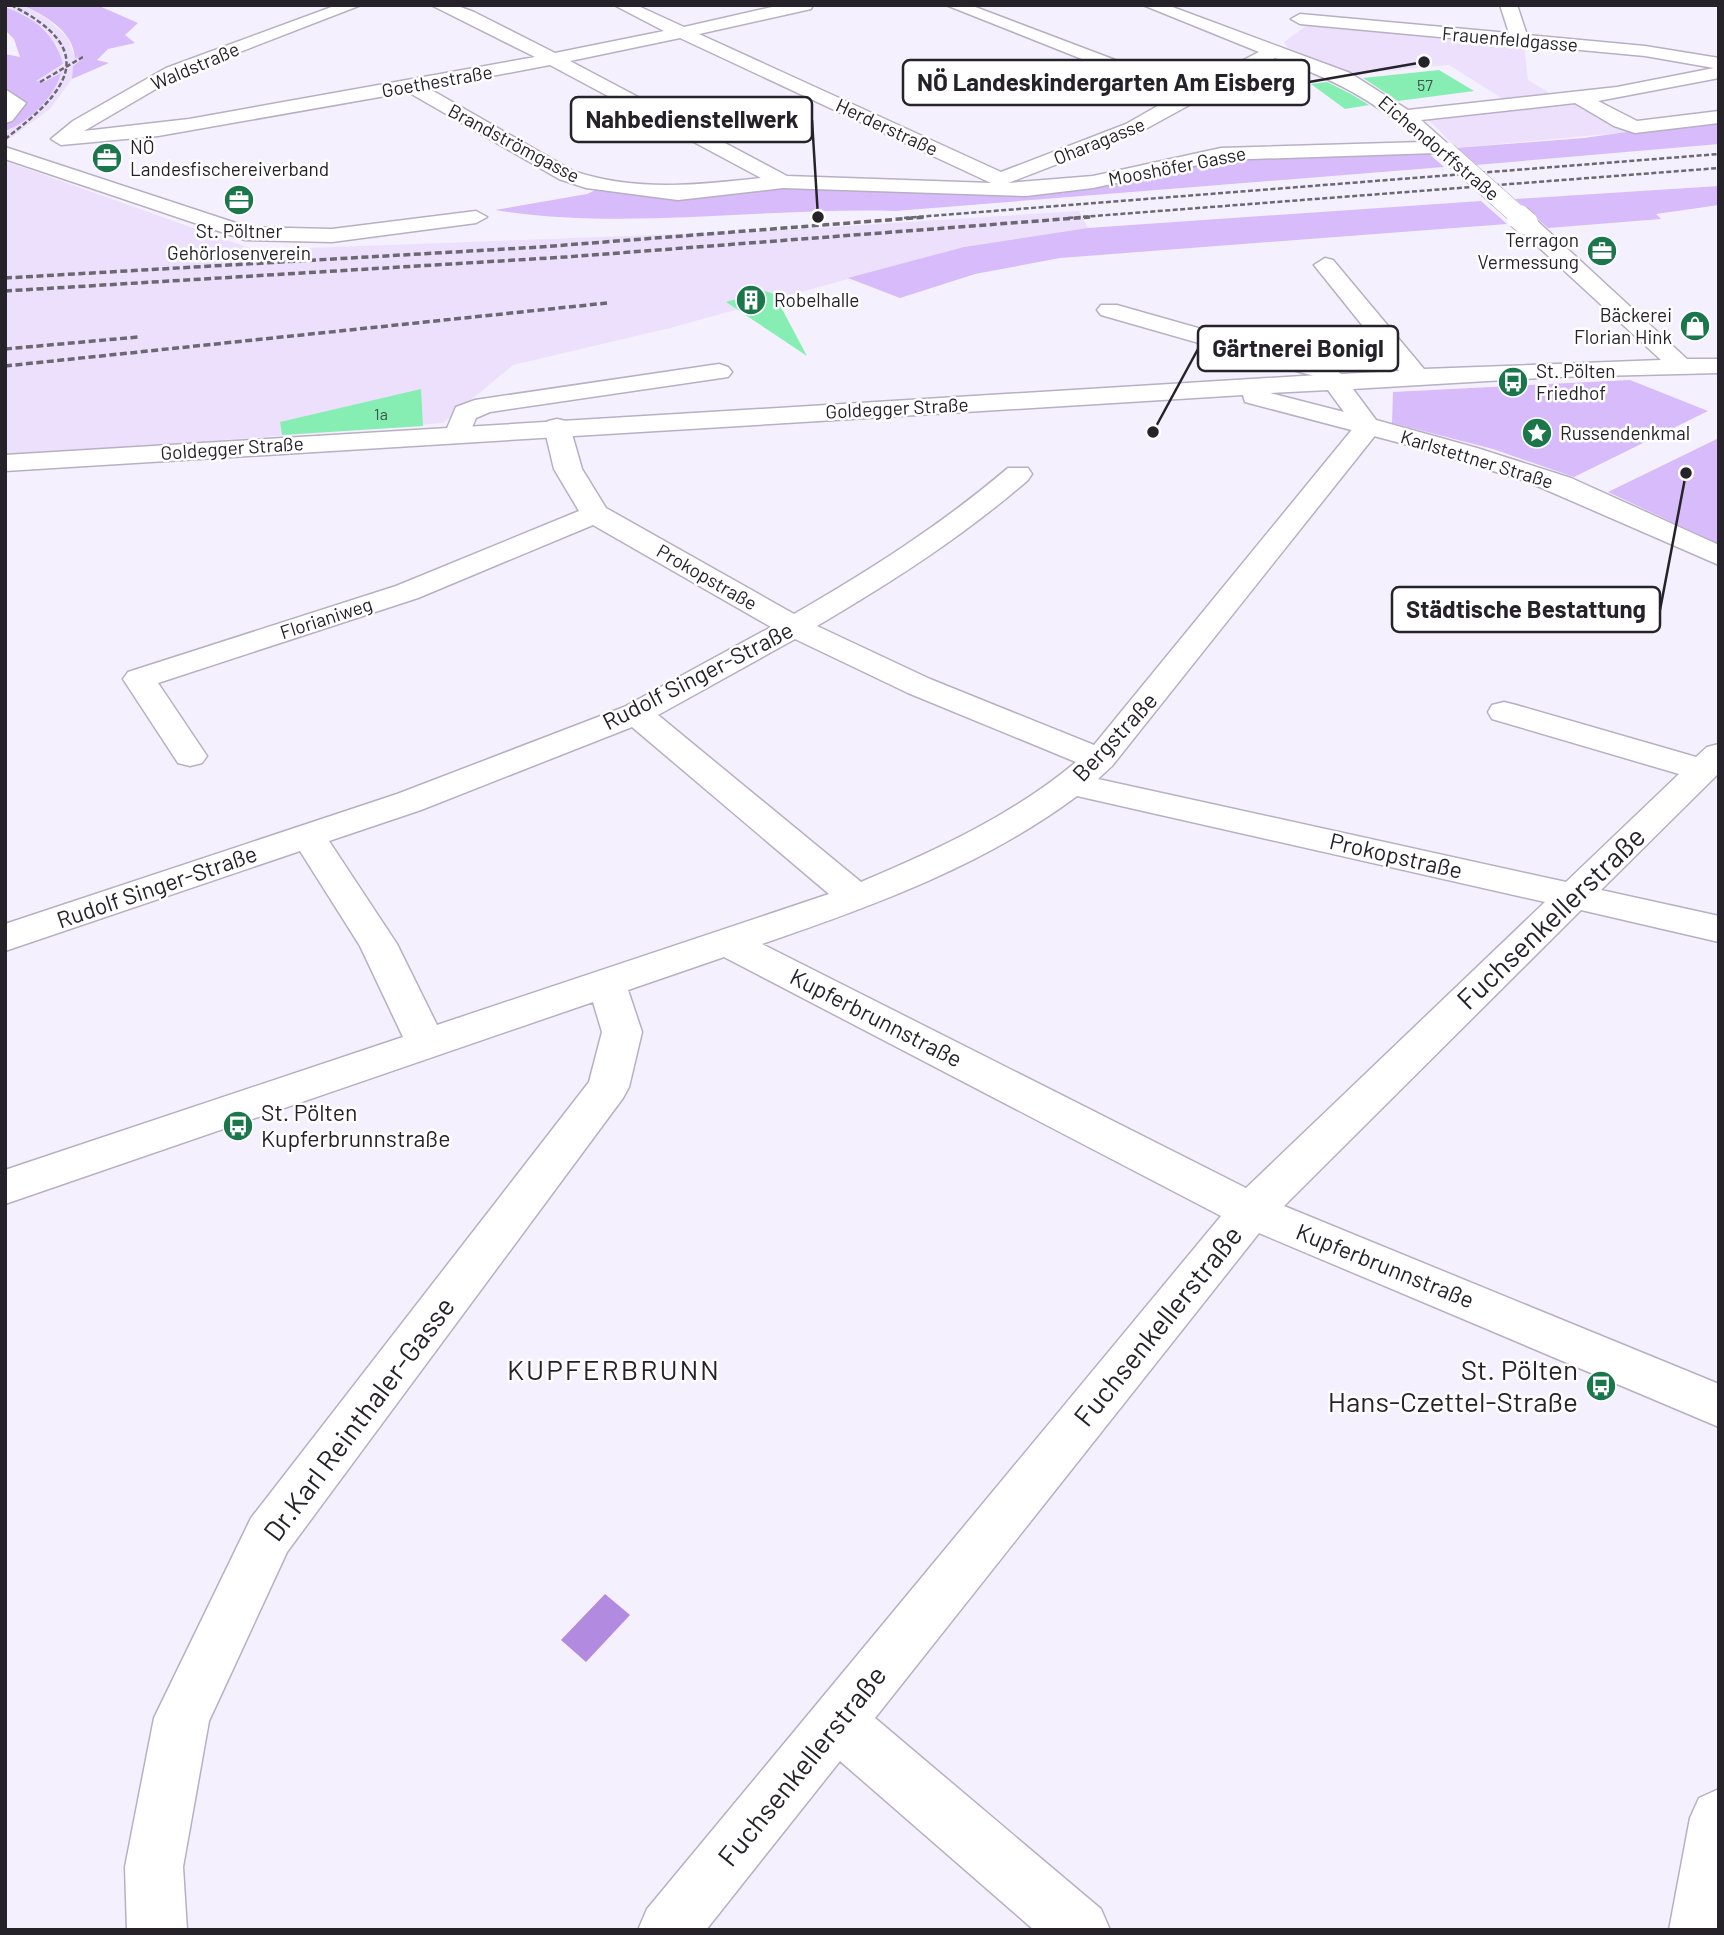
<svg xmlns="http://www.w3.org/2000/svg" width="1724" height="1935" viewBox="0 0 1724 1935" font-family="Barlow,sans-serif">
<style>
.built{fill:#ece0fd}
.green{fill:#d7bbfb}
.water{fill:#b28ae0}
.building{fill:#86eeb3}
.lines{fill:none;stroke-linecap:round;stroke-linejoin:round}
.minor-casing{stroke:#b8afc4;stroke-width:3}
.major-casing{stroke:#b8afc4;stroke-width:3}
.minor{fill:#fff;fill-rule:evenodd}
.major{fill:#fff;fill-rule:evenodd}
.rail-far1{stroke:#6c6872;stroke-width:2.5;stroke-dasharray:5 2.5;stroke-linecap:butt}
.rail{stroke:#6c6872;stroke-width:3.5;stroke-dasharray:7 3.5;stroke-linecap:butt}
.minor-bridge-far1-casing{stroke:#b8afc4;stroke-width:20;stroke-linecap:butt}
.minor-bridge-casing{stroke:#b8afc4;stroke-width:26;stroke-linecap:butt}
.minor-bridge-far1{stroke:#fff;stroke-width:19}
.minor-bridge{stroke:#fff;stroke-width:24}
.labels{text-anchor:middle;stroke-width:5;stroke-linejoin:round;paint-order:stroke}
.far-number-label{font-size:16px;fill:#3e554c}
.far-street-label{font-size:19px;fill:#26222a;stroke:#fff}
.far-poi-label{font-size:19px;fill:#26222a;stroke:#fff;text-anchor:start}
.street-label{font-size:23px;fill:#26222a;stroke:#fff}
.poi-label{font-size:23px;fill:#26222a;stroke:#fff;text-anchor:start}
.near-street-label{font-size:28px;fill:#26222a;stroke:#fff}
.near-neighbourhood-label{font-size:28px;letter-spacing:2px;fill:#26222a;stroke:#fff}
.near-poi-label{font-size:28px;fill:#26222a;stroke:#fff;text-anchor:end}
.leader{fill:none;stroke:#26222a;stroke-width:2.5}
.callout-dot{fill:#26222a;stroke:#fff;stroke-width:2.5}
.callout{fill:#fff;stroke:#26222a;stroke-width:2.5}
.callout-label{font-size:24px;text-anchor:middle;font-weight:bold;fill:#26222a}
</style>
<rect width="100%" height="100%" fill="#f5f0fd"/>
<g class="built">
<polygon points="5,5 22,5 46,18 67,37 75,58 86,57 69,68 73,66 72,79 50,109 5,142 5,134 45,101 61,73 44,82 35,81 67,63 63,64 57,45 44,29"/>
<polygon points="1319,24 1524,45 1528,80 1551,94 1503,99 1449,65 1352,74 1288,48 1284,42 1306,26"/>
<polygon points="1579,102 1629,132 1456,148 1429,120"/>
<polygon points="5,161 255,250 785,230 1079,211 1088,228 964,247 670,328 513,365 443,423 5,457"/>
</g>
<g class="green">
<path d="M 22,5 L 97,5 L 138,23 L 125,35 L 135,43 L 108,49 L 97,60 L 109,63 L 72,79 L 73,66 L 85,57 L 75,58 C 73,30 44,15 22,5 Z"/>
<path d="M 5,7 C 34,18 55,33 63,64 L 36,81 L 44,82 L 61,73 C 54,98 29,122 5,131 L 5,54 L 20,57 L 14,39 L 5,30 Z"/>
<polygon points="1719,119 1719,144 1476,165 1456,148 1584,138"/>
<path d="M 1425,150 L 1444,167 L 895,211 C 762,207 627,231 495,210 L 587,194 L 602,187 L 1025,192 L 1224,155 Z"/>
<polygon points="1719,186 1719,205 1656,214 1661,219 1548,228 1515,199"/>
<polygon points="1481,201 1507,224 1060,258 975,274 900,298 848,278 964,247 1088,228"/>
<polygon points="1630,380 1708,411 1574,477 1493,449 1392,423 1393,392"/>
<polygon points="1719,438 1719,544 1608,492"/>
</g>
<polygon class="water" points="605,1594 630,1615 586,1662 561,1640"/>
<g class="building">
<polygon points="1439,70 1474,91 1398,101 1363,78"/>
<polygon points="1327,82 1351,94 1369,105 1345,109 1311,84"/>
<polygon points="765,291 774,294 807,356 726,302"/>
<polygon points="421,389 423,426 282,435 280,422"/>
</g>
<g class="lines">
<g class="minor-casing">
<g id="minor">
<path d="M 337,5 L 361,5 L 178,76 L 84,131 L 189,119 L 535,57 L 431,5 L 455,5 L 474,12 L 555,53 L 664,31 L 614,5 L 636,5 L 684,27 L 781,5 L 813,5 L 811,9 L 699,34 L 1001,172 L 1126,124 L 1175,96 L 946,5 L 970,5 L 1189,88 L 1259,52 L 1143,5 L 1167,5 L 1350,73 L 1408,110 L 1617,87 L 1714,68 L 1645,56 L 1300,24 L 1291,19 L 1300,14 L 1509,33 L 1500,5 L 1517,5 L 1527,35 L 1645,46 L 1719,58 L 1719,78 L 1598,101 L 1637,121 L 1719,111 L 1719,123 L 1635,133 L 1614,126 L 1575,103 L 1421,120 L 1457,152 L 1447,158 L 1436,153 L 1221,160 L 1093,188 L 1026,196 L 783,188 L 678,200 L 586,188 L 559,179 L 408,92 L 158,136 L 61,145 L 51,139 L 73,121 L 166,68 ZM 680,38 L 991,183 L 787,176 L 570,61 ZM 1275,58 C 1337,81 1371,98 1423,142 L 1221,148 L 1093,176 L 1008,183 L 1140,132 ZM 550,65 L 761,178 C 698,185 635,192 573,171 L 428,88 Z"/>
<polygon points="5,89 26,103 12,121 5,123"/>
<polygon points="5,147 248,227 332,229 476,211 487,217 476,223 332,242 245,240 5,159"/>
<polygon points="1526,216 1534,218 1687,359 1719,359 1719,373 1557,377 1335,390 1326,387 1314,376 1101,315 1097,310 1101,305 1117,305 1332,366 1341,374 1399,371 1314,265 1325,258 1333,260 1424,369 1661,360 1518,228 1515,223"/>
<polygon points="719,364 728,367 732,372 728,377 490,412 476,418 467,439 449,439 445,433 456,407 475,400"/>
<path d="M 557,419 L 566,421 L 570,427 L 582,469 L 606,508 L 794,614 C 870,570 941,525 1008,468 L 1028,468 L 1032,474 L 1028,480 C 962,537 892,582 817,626 L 930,679 L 1094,745 L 1359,421 L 1377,421 L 1381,427 L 1377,433 L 1112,766 L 1098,779 L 1566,882 L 1679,774 L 1492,719 L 1488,712 L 1492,705 L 1504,702 L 1516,705 L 1696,757 L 1707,747 L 1719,744 L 1719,773 L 1601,890 L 1719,916 L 1719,942 L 1581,910 L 1284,1206 L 1719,1384 L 1719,1427 L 1259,1233 L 875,1718 L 1101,1909 L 1110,1930 L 1034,1930 L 840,1761 L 706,1930 L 638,1930 L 647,1909 L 1221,1216 L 724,957 L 628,990 L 642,1032 L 629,1087 L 623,1098 L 287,1552 L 209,1721 L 183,1867 L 187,1930 L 127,1930 L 125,1867 L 154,1718 L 251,1518 L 589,1082 L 602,1032 L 593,1002 L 5,1204 L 5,1170 L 403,1037 L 360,946 L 300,851 L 5,951 L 5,924 L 397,794 L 624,707 L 771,627 L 593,525 L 418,598 L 158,683 L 207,756 L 202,763 L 190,766 L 178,763 L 123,679 L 128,672 L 396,586 L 579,511 L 554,469 L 544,427 L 548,421 ZM 795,639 L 908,693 L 1076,762 C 1013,815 937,850 861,882 L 658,715 ZM 632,727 L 829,894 L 437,1025 L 397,944 L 329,841 L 421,810 ZM 1077,796 L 1545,902 L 1246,1188 L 762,944 C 873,906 983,866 1077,796 Z"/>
<polygon points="1719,1789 1719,1930 1669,1930 1690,1818 1699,1798"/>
</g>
</g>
<g class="major-casing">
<path id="major" d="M 1335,374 L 1344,377 L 1376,420 L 1477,448 L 1571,478 L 1719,545 L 1719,565 L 1528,482 L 1423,449 L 1245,402 L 1243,395 L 5,471 L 5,455 ZM 1328,390 L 1344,412 L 1270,393 Z"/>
</g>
<use href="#minor" class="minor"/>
<use href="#major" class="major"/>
<g class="rail-far1">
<polyline points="40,82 83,57"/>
<path d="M 5,139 C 70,90 100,50 11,5"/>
<polyline points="904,218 1719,154"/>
<polyline points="1068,218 1719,168"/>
</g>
<g class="rail">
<polyline points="5,278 540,247 926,217"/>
<polyline points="5,291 566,257 1090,217"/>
<polyline points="5,349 138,337"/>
<polyline points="5,366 607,303"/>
</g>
<g class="minor-bridge-far1-casing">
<polyline id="minor-bridge-far1" points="1447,152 1521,218"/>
</g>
<g class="minor-bridge-casing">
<polyline id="minor-bridge" points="1519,217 1526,223"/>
</g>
<use href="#minor-bridge-far1" class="minor-bridge-far1"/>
<use href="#minor-bridge" class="minor-bridge"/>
</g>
<defs>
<g id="office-disc" transform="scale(1.575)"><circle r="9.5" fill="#1c764b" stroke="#fff"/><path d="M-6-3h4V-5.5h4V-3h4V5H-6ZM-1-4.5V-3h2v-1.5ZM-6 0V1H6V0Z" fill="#fff"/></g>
<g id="building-disc" transform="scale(1.575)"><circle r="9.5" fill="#1c764b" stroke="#fff"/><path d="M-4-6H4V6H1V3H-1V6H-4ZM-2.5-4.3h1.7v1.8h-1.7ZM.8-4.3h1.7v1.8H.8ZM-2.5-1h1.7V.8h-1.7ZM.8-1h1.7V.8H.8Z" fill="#fff"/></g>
<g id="shop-disc" transform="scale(1.575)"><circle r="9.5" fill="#1c764b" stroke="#fff"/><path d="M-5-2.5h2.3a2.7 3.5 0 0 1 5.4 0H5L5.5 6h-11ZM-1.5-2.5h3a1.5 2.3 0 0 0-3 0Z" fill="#fff"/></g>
<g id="bus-disc" transform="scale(1.575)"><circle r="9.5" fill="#1c764b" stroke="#fff"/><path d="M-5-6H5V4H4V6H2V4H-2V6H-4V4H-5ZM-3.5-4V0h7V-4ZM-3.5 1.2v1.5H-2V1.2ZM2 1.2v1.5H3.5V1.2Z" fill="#fff"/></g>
<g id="sight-disc" transform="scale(1.575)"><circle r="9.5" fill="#1c764b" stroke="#fff"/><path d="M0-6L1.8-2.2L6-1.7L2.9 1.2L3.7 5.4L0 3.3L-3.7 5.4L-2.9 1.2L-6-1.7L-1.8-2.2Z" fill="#fff"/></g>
</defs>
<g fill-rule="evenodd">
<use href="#office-disc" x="107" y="158"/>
<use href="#office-disc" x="239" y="200"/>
<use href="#office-disc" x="1602" y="251"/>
<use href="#building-disc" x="751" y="300"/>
<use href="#shop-disc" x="1695" y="326"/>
<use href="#bus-disc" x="1513" y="382"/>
<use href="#sight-disc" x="1537" y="433"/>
<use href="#bus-disc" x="238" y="1126"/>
<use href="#bus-disc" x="1601" y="1386"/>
</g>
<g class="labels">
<g class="far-number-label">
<text x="1425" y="91">57</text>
<text x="381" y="420">1a</text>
</g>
<g class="far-street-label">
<text transform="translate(1510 39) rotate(5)" y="7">Frauenfeldgasse</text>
<text transform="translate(195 66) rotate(-23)" y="7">Waldstraße</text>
<text transform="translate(437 81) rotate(-10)" y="7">Goethestraße</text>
<text transform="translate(887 127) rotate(25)" y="7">Herderstraße</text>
<text transform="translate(1099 141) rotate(-22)" y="7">Oharagasse</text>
<text transform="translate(514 143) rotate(28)" y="7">Brandströmgasse</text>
<text transform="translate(1439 148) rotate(40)" y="7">Eichendorffstraße</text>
<text transform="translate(1177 166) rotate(-11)" y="7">Mooshöfer Gasse</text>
<text transform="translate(897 408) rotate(-3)" y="7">Goldegger Straße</text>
<text transform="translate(232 448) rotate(-4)" y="7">Goldegger Straße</text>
<text transform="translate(1477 459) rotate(17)" y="7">Karlstettner Straße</text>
<text transform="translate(707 577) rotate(30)" y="7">Prokopstraße</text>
<text transform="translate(326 618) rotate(-18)" y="7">Florianiweg</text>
</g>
<g class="far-poi-label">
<text x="130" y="154">NÖ<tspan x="130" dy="22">Landesfischereiverband</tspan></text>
<text x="239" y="238" text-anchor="middle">St. Pöltner<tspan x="239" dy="22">Gehörlosenverein</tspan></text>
<text x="1579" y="247" text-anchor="end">Terragon<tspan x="1579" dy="22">Vermessung</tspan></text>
<text x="774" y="307">Robelhalle</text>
<text x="1672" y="322" text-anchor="end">Bäckerei<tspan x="1672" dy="22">Florian Hink</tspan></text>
<text x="1536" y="378">St. Pölten<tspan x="1536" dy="22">Friedhof</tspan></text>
<text x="1560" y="440">Russendenkmal</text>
</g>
<g class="street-label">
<text transform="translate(698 676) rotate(-27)" y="8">Rudolf Singer-Straße</text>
<text transform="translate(1115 737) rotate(-47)" y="8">Bergstraße</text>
<text transform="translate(1396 856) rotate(13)" y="8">Prokopstraße</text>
<text transform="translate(157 887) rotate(-19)" y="8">Rudolf Singer-Straße</text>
<text transform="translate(876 1018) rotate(27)" y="8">Kupferbrunnstraße</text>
<text transform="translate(1385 1266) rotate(22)" y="8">Kupferbrunnstraße</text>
</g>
<g class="poi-label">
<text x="261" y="1121">St. Pölten<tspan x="261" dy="26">Kupferbrunnstraße</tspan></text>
</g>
<g class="near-street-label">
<text transform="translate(1551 918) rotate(-44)" y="10">Fuchsenkellerstraße</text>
<text transform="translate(1158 1326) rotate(-51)" y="10">Fuchsenkellerstraße</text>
<text transform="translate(359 1419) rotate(-53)" y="10">Dr.Karl Reinthaler-Gasse</text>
<text transform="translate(802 1766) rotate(-51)" y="10">Fuchsenkellerstraße</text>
</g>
<g class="near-neighbourhood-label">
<text x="614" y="1380">KUPFERBRUNN</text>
</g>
<g class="near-poi-label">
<text x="1578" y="1380">St. Pölten<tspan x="1578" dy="32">Hans-Czettel-Straße</tspan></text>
</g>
</g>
<path class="leader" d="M1424 62L1309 82M818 217L812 120M1153 432L1198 349M1686 473L1660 610"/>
<g class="callout-dot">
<circle cx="1424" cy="62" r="7"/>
<circle cx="818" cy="217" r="7"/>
<circle cx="1153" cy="432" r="7"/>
<circle cx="1686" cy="473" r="7"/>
</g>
<g class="callout">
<rect x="903" y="60" width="406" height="45" rx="7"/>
<rect x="571" y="97" width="241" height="45" rx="7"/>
<rect x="1198" y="326" width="200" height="45" rx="7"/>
<rect x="1392" y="587" width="268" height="45" rx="7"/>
</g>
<g class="callout-label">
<text x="1106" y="91">NÖ Landeskindergarten Am Eisberg</text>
<text x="692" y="128">Nahbedienstellwerk</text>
<text x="1298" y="357">Gärtnerei Bonigl</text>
<text x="1526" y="618">Städtische Bestattung</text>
</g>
<rect width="1724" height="1935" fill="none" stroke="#26222a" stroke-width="14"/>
</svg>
